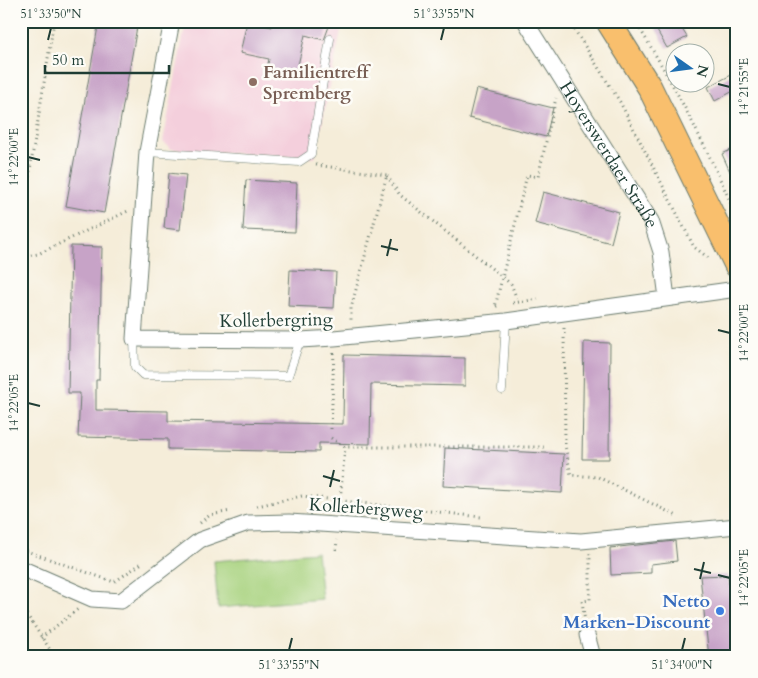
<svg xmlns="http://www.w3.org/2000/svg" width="758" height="678" viewBox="0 0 758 678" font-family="Cardo,serif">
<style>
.built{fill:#f4cfdc}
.green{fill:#a7d27e;stroke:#638859}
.building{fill:#c7a3c7}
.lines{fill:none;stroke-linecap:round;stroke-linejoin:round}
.lane-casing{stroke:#6a7b6e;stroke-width:9}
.street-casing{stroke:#6a7b6e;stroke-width:17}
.primary-casing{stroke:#6a7b6e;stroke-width:26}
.path{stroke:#6a7b6e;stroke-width:3;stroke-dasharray:1 4;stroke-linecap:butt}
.lane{stroke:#fff;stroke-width:8}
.street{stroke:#fff;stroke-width:15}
.primary{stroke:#f9bf6d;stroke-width:24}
.ticks{fill:none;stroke:#1f3d34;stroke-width:2}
.education-dot{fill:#8d6e63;stroke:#fdfcf7;stroke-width:2}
.shop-dot{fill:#3f7fe0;stroke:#fdfcf7;stroke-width:2}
.labels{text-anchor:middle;stroke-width:5;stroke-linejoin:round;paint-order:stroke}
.education-label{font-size:18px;font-weight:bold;fill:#785e54;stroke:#fdfcf7;text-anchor:start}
.street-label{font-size:18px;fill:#1f3d34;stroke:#fdfcf7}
.shop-label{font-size:18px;font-weight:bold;fill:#366cbe;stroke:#fdfcf7;text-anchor:end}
.neatline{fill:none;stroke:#1f3d34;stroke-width:2}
.ticks-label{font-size:12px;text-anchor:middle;fill:#1f3d34}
</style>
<rect width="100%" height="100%" fill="#fdfcf7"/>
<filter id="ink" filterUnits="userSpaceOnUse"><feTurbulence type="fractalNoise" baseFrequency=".02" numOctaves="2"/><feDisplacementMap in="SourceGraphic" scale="10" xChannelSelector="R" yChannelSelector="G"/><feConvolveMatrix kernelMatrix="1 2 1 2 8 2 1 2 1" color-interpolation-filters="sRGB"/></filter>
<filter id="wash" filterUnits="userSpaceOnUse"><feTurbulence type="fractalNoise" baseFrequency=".0096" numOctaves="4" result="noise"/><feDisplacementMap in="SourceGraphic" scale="20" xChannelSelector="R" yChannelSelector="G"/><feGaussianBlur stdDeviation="1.12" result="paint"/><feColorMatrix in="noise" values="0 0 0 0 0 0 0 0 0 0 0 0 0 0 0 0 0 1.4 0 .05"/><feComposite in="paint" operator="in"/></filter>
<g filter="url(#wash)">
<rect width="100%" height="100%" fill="#f5edd9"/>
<polygon class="built" points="186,21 343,21 315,158 171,149 163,142"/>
<polygon class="green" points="317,552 322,599 218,608 214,561"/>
<g id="blocks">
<g class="building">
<polygon points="99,21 138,21 104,213 66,206"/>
<polygon points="274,21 331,21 324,40 305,35 295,78 266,72 269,59 240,53 247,22 272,27"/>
<polygon points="671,21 677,21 687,37 667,48 656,29"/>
<polygon points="737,72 737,89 715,101 708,87"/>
<polygon points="476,89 553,108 546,137 469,118"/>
<polygon points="737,147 737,187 722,154"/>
<polygon points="169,173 186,175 180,230 164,228"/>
<polygon points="246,180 297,183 295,232 243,230"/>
<polygon points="543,192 619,212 611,243 535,223"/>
<polygon points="71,246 102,247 99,380 96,380 96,410 168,411 168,421 343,424 344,355 465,358 465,386 371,384 370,444 319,443 319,452 168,449 168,439 78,437 80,393 68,393"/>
<polygon points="290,270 336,272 334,308 288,306"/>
<polygon points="584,342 610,343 609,459 582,459"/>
<polygon points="445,448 564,454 562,493 443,486"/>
<polygon points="675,541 677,561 651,564 651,573 611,575 610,548"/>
<polygon points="728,575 729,584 737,584 737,638 733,639 734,657 709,657 700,576"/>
</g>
</g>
</g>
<g filter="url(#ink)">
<use href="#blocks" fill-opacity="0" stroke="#6a7b6e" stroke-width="1"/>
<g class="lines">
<g class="lane-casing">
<g id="lane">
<polyline points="147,152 299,162 311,154 330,39"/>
<polyline points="134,339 135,367 143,375 288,376 300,340"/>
<polyline points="502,390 506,321"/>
</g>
</g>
<g class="street-casing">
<g id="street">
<polyline points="172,21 147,152 134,339 300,340 334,338 506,321 737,289"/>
<path id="s1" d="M 525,21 L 651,221 L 661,252 L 667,298"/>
<polyline points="21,568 92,599 121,601 200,540 248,523 289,522 581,541 737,526"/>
<polyline points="587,635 593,657"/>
</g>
</g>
<g class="primary-casing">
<polyline id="primary" points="608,21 650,88 737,266"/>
</g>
<g class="path">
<polyline points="569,21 620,102 694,247 710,259"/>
<path d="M 635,21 C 673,82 705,144 734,210"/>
<polyline points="316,165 387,175 351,308 351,323"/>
<polyline points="387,176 400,195 511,284 518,302"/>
<polyline points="21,226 54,21"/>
<polyline points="21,257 38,254 128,211"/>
<polyline points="513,303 538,299"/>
<polyline points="497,306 495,307 527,175 538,177 556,98"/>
<polyline points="564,328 565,445 571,475 598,477 677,516"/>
<polyline points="331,429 334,352"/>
<polyline points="331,438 345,447 544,447"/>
<polyline points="257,506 302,496 481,517"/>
<polyline points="339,512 345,447"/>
<polyline points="200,523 210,515 231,511"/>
<polyline points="21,549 114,582 142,563"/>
<polyline points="336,550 337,540"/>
<polyline points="21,606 55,657"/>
<polyline points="585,622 582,601 590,600 590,553"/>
<polyline points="41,638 78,609"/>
</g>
<use href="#lane" class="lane"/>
<use href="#street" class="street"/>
<use href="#primary" class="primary"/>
</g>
</g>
<path class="ticks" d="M 48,40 L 51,28M 441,40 L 444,28M 718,84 L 730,87M 28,157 L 40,160M 381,246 L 398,250M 387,256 L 391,239M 718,330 L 730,333M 28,403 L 40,406M 323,476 L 340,481M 330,487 L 334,470M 694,569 L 711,573M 718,575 L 730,578M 700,579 L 704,562M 289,650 L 292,638M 682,650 L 685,638"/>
<circle class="education-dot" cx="253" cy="82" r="5"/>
<circle class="shop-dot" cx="720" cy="611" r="5"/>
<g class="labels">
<g class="education-label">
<text x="263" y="78">Familientreff<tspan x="263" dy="21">Spremberg</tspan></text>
</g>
<g class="street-label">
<text dy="6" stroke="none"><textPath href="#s1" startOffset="158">Hoyerswerdaer Straße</textPath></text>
<text transform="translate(276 320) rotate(-1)" y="6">Kollerbergring</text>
<text transform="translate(366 508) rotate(4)" y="6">Kollerbergweg</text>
</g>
<g class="shop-label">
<text x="710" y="607">Netto<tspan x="710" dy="21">Marken-Discount</tspan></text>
</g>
</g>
<rect width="758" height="678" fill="none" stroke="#fdfcf7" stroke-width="55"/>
<g transform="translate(690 68) rotate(104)"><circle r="24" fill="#fdfcf7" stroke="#a4b0a9"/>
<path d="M0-4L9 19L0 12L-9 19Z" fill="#1f6fb2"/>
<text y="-8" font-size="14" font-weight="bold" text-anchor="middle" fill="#1f3d34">N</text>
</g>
<path d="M45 65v8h124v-8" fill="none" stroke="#1f3d34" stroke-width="2.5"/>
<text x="52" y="65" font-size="15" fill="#1f3d34" stroke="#fdfcf7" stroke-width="4" paint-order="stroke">50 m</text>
<rect x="28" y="28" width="702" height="622" class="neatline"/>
<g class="ticks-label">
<text x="51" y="18">51°33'50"N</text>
<text x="444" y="18">51°33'55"N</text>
<text transform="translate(744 87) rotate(-90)" y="4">14°21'55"E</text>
<text transform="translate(14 157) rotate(-90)" y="4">14°22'00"E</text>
<text transform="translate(744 333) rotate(-90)" y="4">14°22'00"E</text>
<text transform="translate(14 403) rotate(-90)" y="4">14°22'05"E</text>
<text transform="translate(744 578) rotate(-90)" y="4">14°22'05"E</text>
<text x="289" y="669">51°33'55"N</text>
<text x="682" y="669">51°34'00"N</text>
</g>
</svg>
